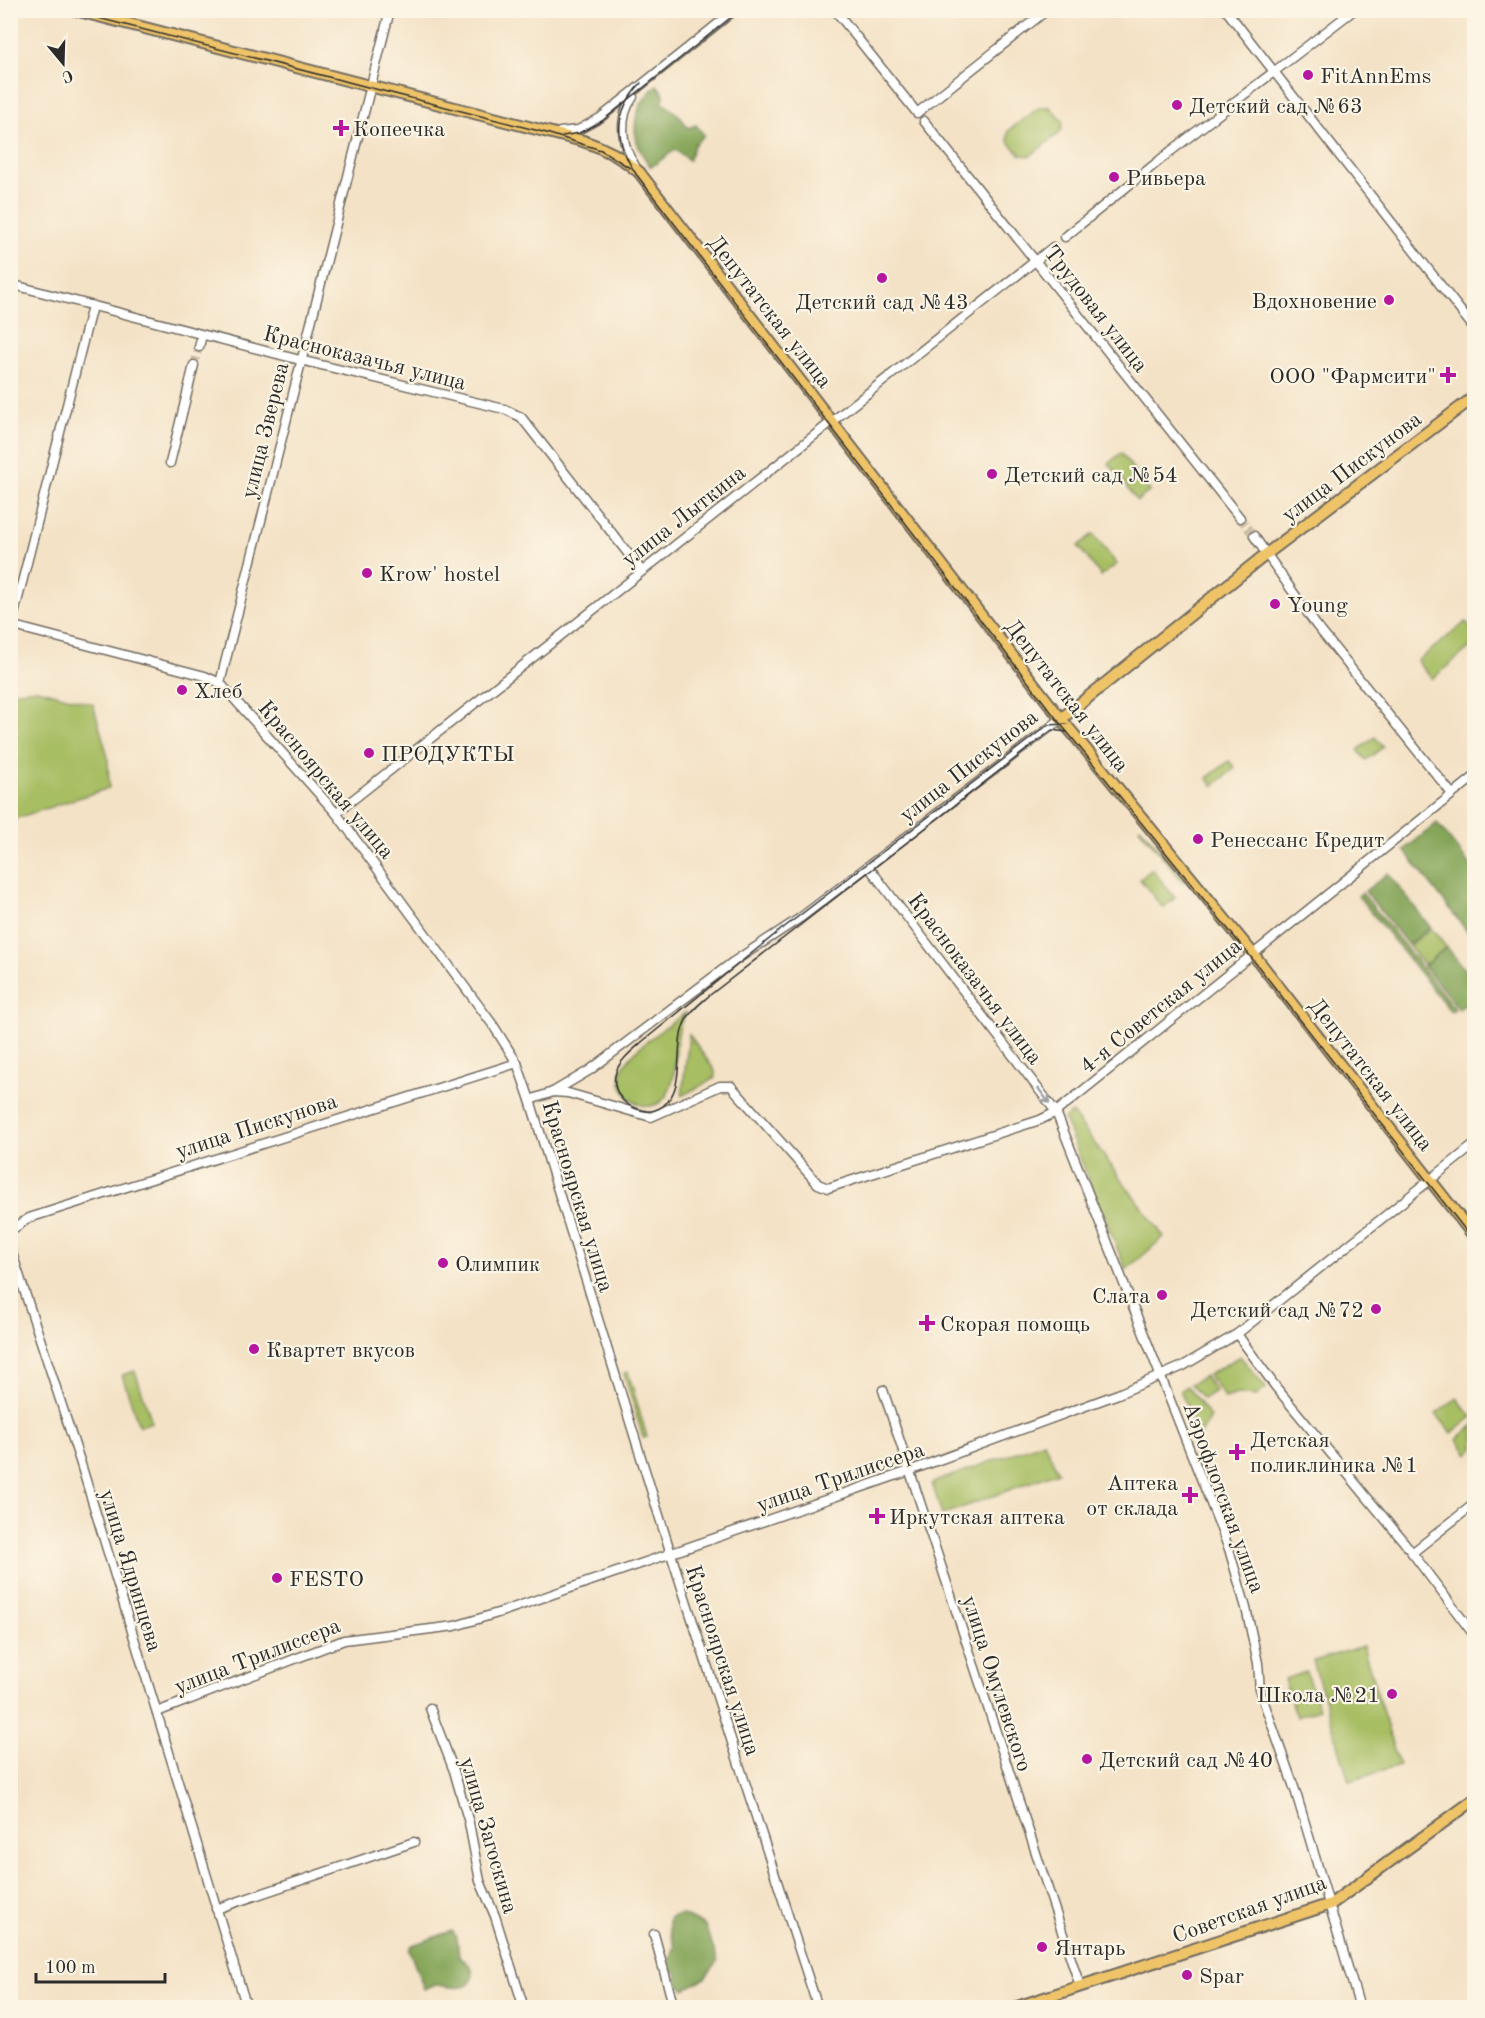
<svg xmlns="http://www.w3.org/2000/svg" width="1485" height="2018" viewBox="0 0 1485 2018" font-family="'Old Standard TT',serif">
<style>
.green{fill:#a7be63;stroke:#697447;stroke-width:1.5}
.forest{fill:#85a559;stroke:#586842;stroke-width:1.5}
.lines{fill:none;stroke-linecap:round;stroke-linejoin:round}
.minor-tunnel{stroke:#ccbda7;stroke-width:8;stroke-dasharray:8 4;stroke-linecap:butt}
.minor-casing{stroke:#716b61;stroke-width:11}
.major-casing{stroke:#716b61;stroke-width:14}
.minor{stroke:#fff;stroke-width:8}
.major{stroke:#efc469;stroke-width:10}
.tram{stroke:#2b2b2b;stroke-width:1.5}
.oneway{stroke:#a0a0a0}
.poi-dot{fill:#b5179e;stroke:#fcf5e5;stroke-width:2}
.labels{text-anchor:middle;stroke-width:4.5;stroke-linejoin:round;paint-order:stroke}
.poi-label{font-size:22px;fill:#2b2b2b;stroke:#fcf5e5;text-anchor:start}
.street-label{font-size:22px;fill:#2b2b2b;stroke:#fcf5e5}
</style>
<rect width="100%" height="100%" fill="#fcf5e5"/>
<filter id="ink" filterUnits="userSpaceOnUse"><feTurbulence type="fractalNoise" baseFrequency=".0167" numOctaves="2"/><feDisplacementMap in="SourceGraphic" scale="12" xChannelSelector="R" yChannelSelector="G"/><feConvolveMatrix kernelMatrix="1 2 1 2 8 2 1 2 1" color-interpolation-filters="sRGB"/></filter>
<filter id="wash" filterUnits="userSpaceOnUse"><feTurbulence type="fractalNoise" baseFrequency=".008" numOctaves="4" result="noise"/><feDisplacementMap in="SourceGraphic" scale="24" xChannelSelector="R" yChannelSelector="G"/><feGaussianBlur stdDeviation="1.35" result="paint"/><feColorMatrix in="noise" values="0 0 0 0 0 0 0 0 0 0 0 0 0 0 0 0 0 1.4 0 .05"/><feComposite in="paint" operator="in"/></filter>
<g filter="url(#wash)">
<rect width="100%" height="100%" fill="#f4e2c6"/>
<g class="green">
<polygon points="1040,107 1050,107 1063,122 1061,132 1030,156 1021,155 1008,141 1008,131"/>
<polygon points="1121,453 1150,491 1137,501 1109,463"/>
<polygon points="1093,534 1117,564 1101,576 1078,546"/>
<polygon points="1466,622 1474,632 1474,644 1432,679 1417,661"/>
<polygon points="37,689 93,704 108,757 109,788 11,820 11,692"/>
<polygon points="1375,737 1383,747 1366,760 1358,750"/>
<polygon points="1229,761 1235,768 1213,786 1207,778"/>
<polygon points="1141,827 1185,880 1183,882 1139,828"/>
<polygon points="1152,869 1175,898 1163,908 1140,879"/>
<polygon points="1431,928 1446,947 1424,965 1409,946"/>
<path d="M 686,1012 C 670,1038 681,1074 666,1096 C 648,1122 609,1092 624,1066 C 636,1045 666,1028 686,1012 Z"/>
<polygon points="689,1034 715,1071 715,1078 682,1096"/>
<polygon points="1072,1113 1164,1237 1126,1270 1064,1119"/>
<polygon points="1240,1356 1266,1388 1256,1396 1237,1394 1225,1398 1208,1375"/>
<polygon points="135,1371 152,1422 139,1426 122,1375"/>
<polygon points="628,1372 647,1437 643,1438 624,1373"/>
<polygon points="1205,1376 1215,1391 1203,1399 1190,1384"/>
<polygon points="1187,1386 1210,1417 1199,1437 1180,1390"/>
<polygon points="1457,1398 1472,1417 1452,1433 1436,1414"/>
<polygon points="1474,1425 1474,1449 1468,1454 1457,1439"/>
<polygon points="1044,1442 1058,1472 942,1515 932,1483"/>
<polygon points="1363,1646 1399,1766 1349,1781 1313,1661"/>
<polygon points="1306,1672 1319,1709 1297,1717 1284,1679"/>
</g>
<g class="forest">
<path d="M 657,85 L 664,94 L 663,103 L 680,116 L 688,128 L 696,125 L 704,135 L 694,145 L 689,160 L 675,150 L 651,167 C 628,139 630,109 657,85 Z"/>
<polygon points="1437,823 1474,870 1474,940 1404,850"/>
<polygon points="1388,873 1430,927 1408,945 1365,891"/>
<polygon points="1362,893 1455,1009 1451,1012 1358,896"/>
<polygon points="1447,947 1474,982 1474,997 1459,1009 1424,966"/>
<polygon points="683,1915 705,1926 718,1961 705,1978 685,1989 675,1982 678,1974 667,1967 675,1946 669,1930 669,1919 672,1916"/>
<path d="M 452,1931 L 457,1937 L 459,1957 C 466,1961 473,1966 473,1975 C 472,1994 448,1986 437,1985 C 433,1985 428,1987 424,1989 L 409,1950 L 412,1945 Z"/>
</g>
</g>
<g filter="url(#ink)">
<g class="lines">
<g class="minor-tunnel">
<polyline points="194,365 199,347"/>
<polyline points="1240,518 1254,536"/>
</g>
<g class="minor-casing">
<g id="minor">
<polyline points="835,10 917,113 1047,10"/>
<polyline points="1226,10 1474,328"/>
<path d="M 633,97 C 618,117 621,146 635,166"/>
<polyline points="924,121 1240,518"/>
<polyline points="560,132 578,130 600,118 735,10"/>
<polyline points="1065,237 1171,151 1354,10"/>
<polyline points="10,284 300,360 504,409 521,417 641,570"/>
<polyline points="199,347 202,335"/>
<polyline points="170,463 194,365"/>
<polyline points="1254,536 1316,625 1452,794"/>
<polyline points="10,625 205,676 220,683 336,813 493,1025 517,1063 530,1100 671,1554 818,2008"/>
<polyline points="11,626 92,306"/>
<polyline points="220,683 390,10"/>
<polyline points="336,813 1053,247"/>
<polyline points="868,866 1056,1112 1229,1549 1246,1608 1258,1663 1260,1691 1296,1793 1360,2008"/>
<polyline points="553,1092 568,1093 651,1117 720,1086 731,1086 818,1184 828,1188 1040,1120 1056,1112 1474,777"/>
<polyline points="530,1100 553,1092 590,1070 733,962 800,918 1061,719"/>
<polyline points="10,1231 29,1218 517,1063"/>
<polyline points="10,1247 80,1461 247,2008"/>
<polyline points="1237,1334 1275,1386 1404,1542 1474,1635"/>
<polyline points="883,1390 1080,1986"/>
<polyline points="1412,1553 1474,1504"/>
<polyline points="430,1708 454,1771 469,1823 480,1881 495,1916 524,2008"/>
<polyline points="157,1712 344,1640 455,1626 501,1612 909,1471 1118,1394 1183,1366 1237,1334 1474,1145"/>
<polyline points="216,1909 414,1842"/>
<polyline points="654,1934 674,2008"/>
</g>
</g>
<g class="major-casing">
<g id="major">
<path d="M 75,10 L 583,141 C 605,148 622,157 639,172 L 1061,719 L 1253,954 L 1474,1236"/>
<polyline points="1061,719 1265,555 1474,397"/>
<polyline points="1014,2008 1331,1904 1474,1800"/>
</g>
</g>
<use href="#minor" class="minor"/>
<use href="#major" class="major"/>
<g class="tram">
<polyline points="67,10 543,132 601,150 630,168"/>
<path d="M 641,83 C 613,113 614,141 636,174 L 1059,722 L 1250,956 L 1474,1241"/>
<polyline points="563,136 579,133 602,121 740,10"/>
<path d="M 1067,724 L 1048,725 L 778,932 L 643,1041 C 633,1050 620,1060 616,1072 C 607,1098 642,1122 663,1106 C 687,1087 673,1047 685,1022 C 690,1011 701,1003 710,995 L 1052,730 L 1067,732"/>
</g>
</g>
<defs><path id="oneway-shaft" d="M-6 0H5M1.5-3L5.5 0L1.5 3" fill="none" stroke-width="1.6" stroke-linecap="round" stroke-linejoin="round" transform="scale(1.5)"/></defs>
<use class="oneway" href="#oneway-shaft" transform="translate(1044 1096) rotate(53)"/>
</g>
<g class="poi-dot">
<circle cx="1308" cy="75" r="6"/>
<circle cx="1177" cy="105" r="6"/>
<path d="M338 119h6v6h6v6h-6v6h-6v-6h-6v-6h6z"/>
<circle cx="1114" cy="177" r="6"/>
<circle cx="882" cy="278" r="6"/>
<circle cx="1389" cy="300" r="6"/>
<path d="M1445 366h6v6h6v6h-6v6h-6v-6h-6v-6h6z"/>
<circle cx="992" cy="474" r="6"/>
<circle cx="367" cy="573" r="6"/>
<circle cx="1275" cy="604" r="6"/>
<circle cx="182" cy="690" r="6"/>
<circle cx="369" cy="753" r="6"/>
<circle cx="1198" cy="839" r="6"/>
<circle cx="443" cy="1263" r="6"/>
<circle cx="1162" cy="1295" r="6"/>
<circle cx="1376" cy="1309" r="6"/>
<path d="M924 1314h6v6h6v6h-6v6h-6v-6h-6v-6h6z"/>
<circle cx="254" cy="1349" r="6"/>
<path d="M1234 1443h6v6h6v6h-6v6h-6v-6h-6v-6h6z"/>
<path d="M1187 1486h6v6h6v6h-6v6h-6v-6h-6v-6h6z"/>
<path d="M874 1507h6v6h6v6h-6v6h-6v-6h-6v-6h6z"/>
<circle cx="277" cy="1578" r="6"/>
<circle cx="1392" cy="1694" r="6"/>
<circle cx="1087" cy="1759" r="6"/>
<circle cx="1042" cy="1947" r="6"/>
<circle cx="1187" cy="1975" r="6"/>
</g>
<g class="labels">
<g class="poi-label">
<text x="1320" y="83">FitAnnEms</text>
<text x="1189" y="113">Детский сад №63</text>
<text x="353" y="136">Копеечка</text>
<text x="1126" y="185">Ривьера</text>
<text x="1377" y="308" text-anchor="end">Вдохновение</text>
<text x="882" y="309" text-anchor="middle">Детский сад №43</text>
<text x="1436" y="383" text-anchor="end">ООО "Фармсити"</text>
<text x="1004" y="482">Детский сад №54</text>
<text x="379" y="581">Krow' hostel</text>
<text x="1287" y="612">Young</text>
<text x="194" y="698">Хлеб</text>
<text x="381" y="761">ПРОДУКТЫ</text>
<text x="1210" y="847">Ренессанс Кредит</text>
<text x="455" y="1271">Олимпик</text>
<text x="1150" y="1303" text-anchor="end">Слата</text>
<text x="1364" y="1317" text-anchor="end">Детский сад №72</text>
<text x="940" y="1331">Скорая помощь</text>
<text x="266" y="1357">Квартет вкусов</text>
<text x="1250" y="1447">Детская<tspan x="1250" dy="25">поликлиника №1</tspan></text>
<text x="1178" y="1490" text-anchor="end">Аптека<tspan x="1178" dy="25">от склада</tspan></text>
<text x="889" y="1524">Иркутская аптека</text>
<text x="289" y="1586">FESTO</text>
<text x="1380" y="1702" text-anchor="end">Школа №21</text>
<text x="1099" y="1767">Детский сад №40</text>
<text x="1054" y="1955">Янтарь</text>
<text x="1199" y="1983">Spar</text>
</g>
<g class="street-label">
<text transform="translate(1097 308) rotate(52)" y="8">Трудовая улица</text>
<text transform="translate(771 311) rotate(52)" y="8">Депутатская улица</text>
<text transform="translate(365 357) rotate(14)" y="8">Красноказачья улица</text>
<text transform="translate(264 430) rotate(-76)" y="8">улица Зверева</text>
<text transform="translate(1351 466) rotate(-37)" y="8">улица Пискунова</text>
<text transform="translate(683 515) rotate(-38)" y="8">улица Лыткина</text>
<text transform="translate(1068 695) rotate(52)" y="8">Депутатская улица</text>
<text transform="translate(968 765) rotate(-38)" y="8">улица Пискунова</text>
<text transform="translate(327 779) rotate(50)" y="8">Красноярская улица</text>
<text transform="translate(976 978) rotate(53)" y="8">Красноказачья улица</text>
<text transform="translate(1160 1005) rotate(-39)" y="8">4-я Советская улица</text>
<text transform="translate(1372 1074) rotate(52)" y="8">Депутатская улица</text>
<text transform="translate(256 1125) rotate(-18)" y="8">улица Пискунова</text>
<text transform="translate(579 1196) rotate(73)" y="8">Красноярская улица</text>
<text transform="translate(840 1476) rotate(-19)" y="8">улица Трилиссера</text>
<text transform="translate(1225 1497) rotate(70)" y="8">Аэрофлотская улица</text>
<text transform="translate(132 1570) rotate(73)" y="8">улица Ядринцева</text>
<text transform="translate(257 1655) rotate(-21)" y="8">улица Трилиссера</text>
<text transform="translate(724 1660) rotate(72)" y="8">Красноярская улица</text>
<text transform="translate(998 1683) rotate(72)" y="8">улица Омулевского</text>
<text transform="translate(490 1835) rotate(74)" y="8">улица Загоскина</text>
<text transform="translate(1249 1908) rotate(-20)" y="8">Советская улица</text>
</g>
</g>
<rect width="1485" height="2018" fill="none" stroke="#fcf5e5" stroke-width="36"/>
<g transform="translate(63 63) rotate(161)" stroke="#fcf5e5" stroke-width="4.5" paint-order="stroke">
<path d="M0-4.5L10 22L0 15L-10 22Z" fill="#2b2b2b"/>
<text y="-9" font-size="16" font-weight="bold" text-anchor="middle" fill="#2b2b2b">С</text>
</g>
<path d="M36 1973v9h129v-9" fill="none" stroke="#2b2b2b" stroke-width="3"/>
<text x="45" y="1973" font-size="18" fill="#2b2b2b" stroke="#fcf5e5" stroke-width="4.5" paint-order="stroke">100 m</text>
</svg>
